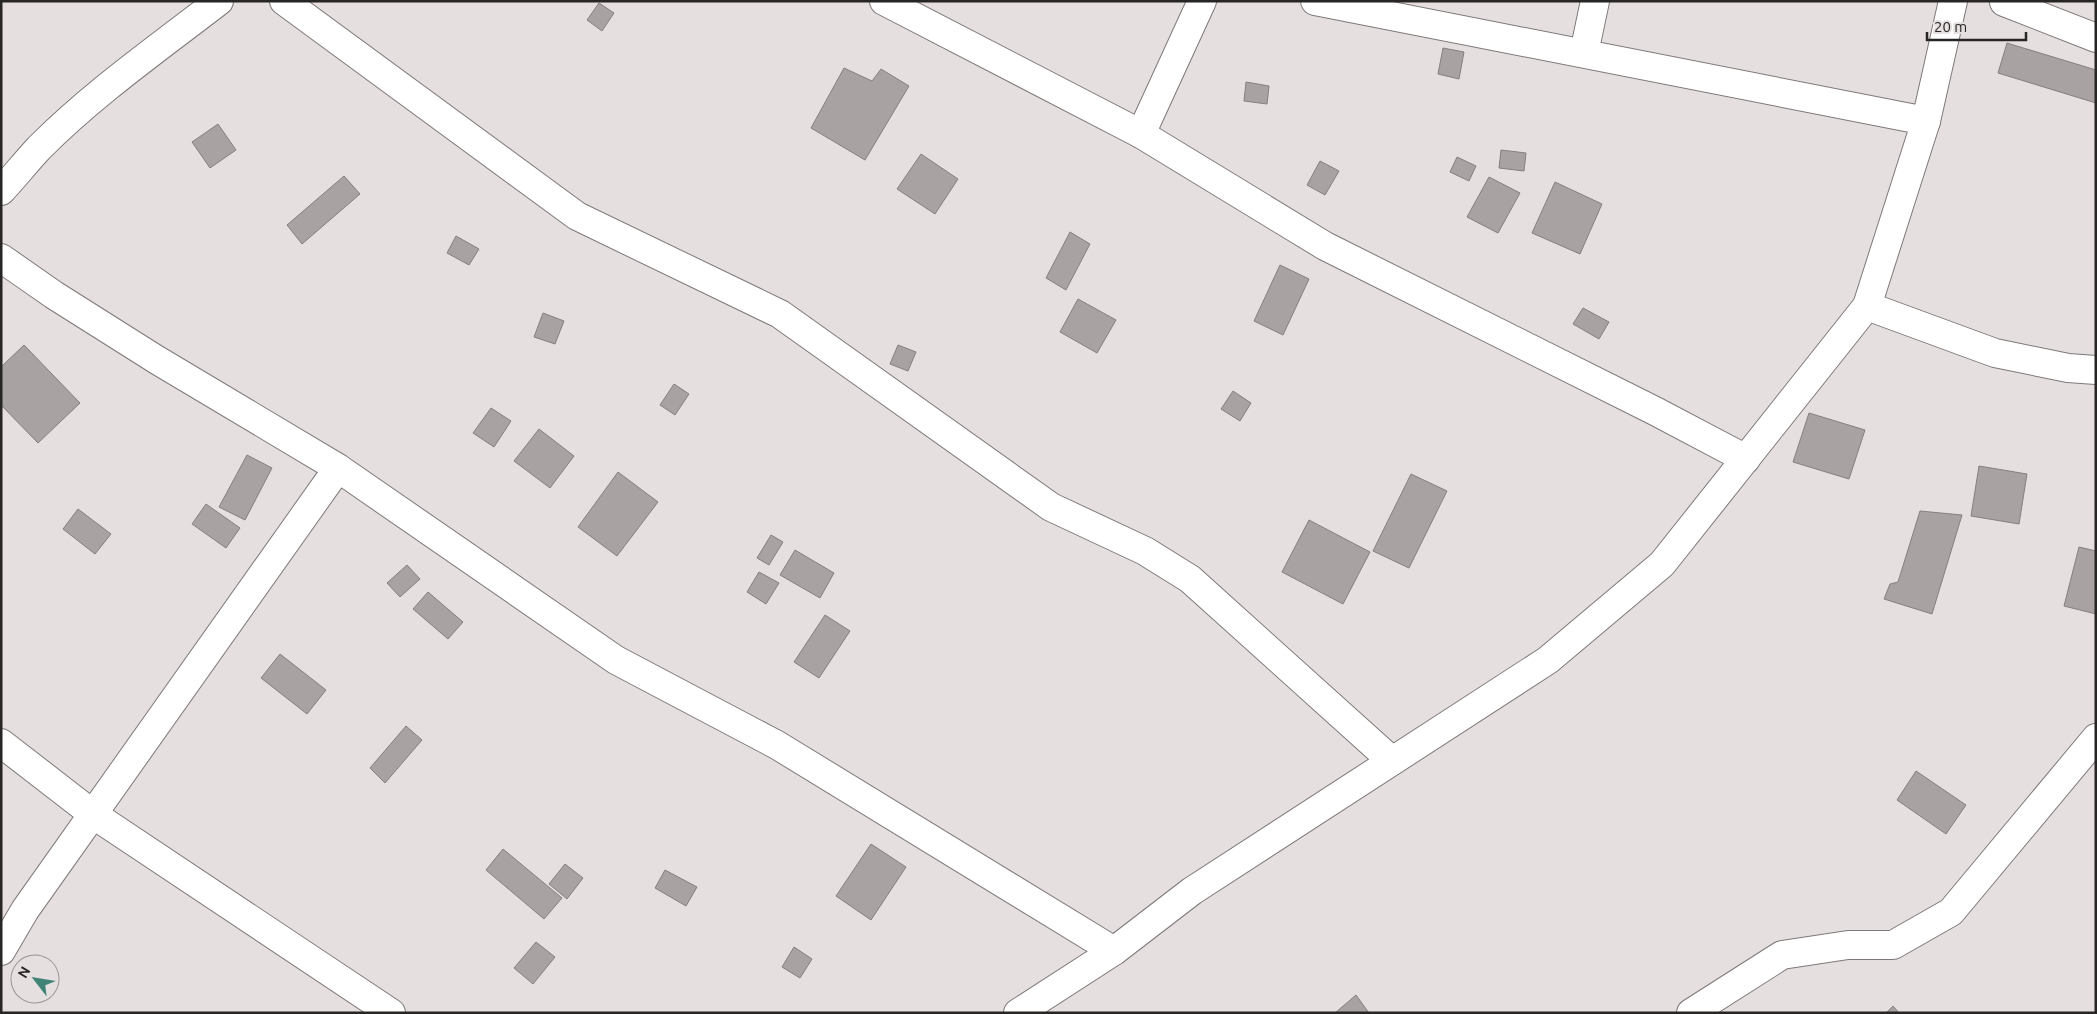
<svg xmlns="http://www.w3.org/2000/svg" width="2097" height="1014" viewBox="0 0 2097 1014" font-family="Ubuntu,sans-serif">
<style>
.building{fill:#a8a2a2;stroke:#857f80}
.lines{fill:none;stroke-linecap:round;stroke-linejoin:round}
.street-casing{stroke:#7f7879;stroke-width:30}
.street{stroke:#fff;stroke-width:28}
</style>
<rect width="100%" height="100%" fill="#e6dfdf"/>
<g class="building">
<polygon points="599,3 614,13 602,31 587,20"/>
<polygon points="2007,43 2096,70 2096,103 1998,73"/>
<polygon points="1443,48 1464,52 1459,79 1438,74"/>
<polygon points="844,68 872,81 881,69 909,86 865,160 811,128"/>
<polygon points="1246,82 1269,86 1267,104 1244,101"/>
<polygon points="218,124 236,150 210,168 192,142"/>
<polygon points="1501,150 1526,153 1524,171 1499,168"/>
<polygon points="921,154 958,179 935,214 897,189"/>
<polygon points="1457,157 1476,166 1469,181 1450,172"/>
<polygon points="1320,161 1339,171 1325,195 1307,185"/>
<polygon points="344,176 360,194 302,244 287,225"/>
<polygon points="1489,177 1520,193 1498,233 1467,217"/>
<polygon points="1555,182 1602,204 1580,254 1532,233"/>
<polygon points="1070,232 1090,244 1066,290 1046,278"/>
<polygon points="456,236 479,249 469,265 447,253"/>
<polygon points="1280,265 1309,279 1283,335 1254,321"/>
<polygon points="1078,299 1116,320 1097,353 1060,332"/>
<polygon points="1583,308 1609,322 1599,339 1573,324"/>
<polygon points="543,313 564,321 555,344 534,337"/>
<polygon points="24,345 80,403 38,443 1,405 1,367"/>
<polygon points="898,345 916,352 908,371 890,364"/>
<polygon points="674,384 689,394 675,415 660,405"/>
<polygon points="1233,391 1251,403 1240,421 1221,409"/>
<polygon points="491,408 511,421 494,447 473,433"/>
<polygon points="1809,413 1865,430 1849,479 1793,462"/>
<polygon points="539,429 574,456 550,488 514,461"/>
<polygon points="247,455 272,468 245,520 219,507"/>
<polygon points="1979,466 2027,474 2019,524 1971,516"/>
<polygon points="618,472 658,502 617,556 578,527"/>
<polygon points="1411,474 1447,491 1409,568 1373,551"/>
<polygon points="206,504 240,528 226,548 192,524"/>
<polygon points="78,509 111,534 95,554 63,529"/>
<polygon points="1920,511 1962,515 1932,614 1884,599 1890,584 1898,582"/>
<polygon points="1309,520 1370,552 1343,604 1282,572"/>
<polygon points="771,535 783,542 769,565 757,558"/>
<polygon points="2079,547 2096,551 2096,614 2064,606"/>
<polygon points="795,550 834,573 820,598 780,575"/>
<polygon points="407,565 420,579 400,597 387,583"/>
<polygon points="759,572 779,583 766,604 747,592"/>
<polygon points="428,592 463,622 448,639 413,609"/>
<polygon points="825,615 850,631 819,678 794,662"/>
<polygon points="280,654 326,690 307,714 261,678"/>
<polygon points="406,726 422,740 385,783 370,768"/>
<polygon points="1916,771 1966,805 1946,834 1897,800"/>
<polygon points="871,844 906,867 871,920 836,896"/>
<polygon points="503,849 562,898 544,919 486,870"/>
<polygon points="565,864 583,878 567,899 549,884"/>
<polygon points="665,870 697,887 686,906 655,888"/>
<polygon points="536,942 555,957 533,984 514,968"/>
<polygon points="794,947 812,959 800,978 782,967"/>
<polygon points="1356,995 1369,1013 1335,1013"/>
<polygon points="1893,1006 1899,1013 1886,1013"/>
</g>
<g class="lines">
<g class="street-casing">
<g id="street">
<polyline points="284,1 577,216 780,314 1051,507 1145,551 1190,579 1392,761"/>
<polyline points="884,1 1141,134 1325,246 1655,411 1746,459"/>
<polyline points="1315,1 1926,121"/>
<polyline points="2004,2 2096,38"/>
<polyline points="1584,53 1595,1"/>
<polyline points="1141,134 1202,1"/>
<path d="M 1,191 C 14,177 26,162 39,148 C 94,93 158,48 219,1"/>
<polyline points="1,258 54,295 157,360 338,468 616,660 777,745 1114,951"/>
<polyline points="1867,306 1995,353 2068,368 2096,370"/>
<polyline points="1,743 94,815 391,1013"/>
<polyline points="1,951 25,910 338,468"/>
<polyline points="1018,1013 1114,951 1192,891 1548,660 1662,564 1867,306 1926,121 1953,1"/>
<polyline points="1691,1013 1782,955 1848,945 1893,945 1951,912 2096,738"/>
</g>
</g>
<use href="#street" class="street"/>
</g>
<rect width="2097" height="1014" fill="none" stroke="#282525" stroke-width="5"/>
<g transform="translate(35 979) rotate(301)"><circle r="24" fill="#e6dfdf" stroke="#9a9595"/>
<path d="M0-4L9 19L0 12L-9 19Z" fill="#3f8377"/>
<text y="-8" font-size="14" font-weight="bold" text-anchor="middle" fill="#282525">N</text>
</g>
<path d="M1927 32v8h99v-8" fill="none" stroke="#282525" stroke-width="2.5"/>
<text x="1934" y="32" font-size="15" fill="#282525" stroke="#e6dfdf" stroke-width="4" paint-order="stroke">20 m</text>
</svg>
